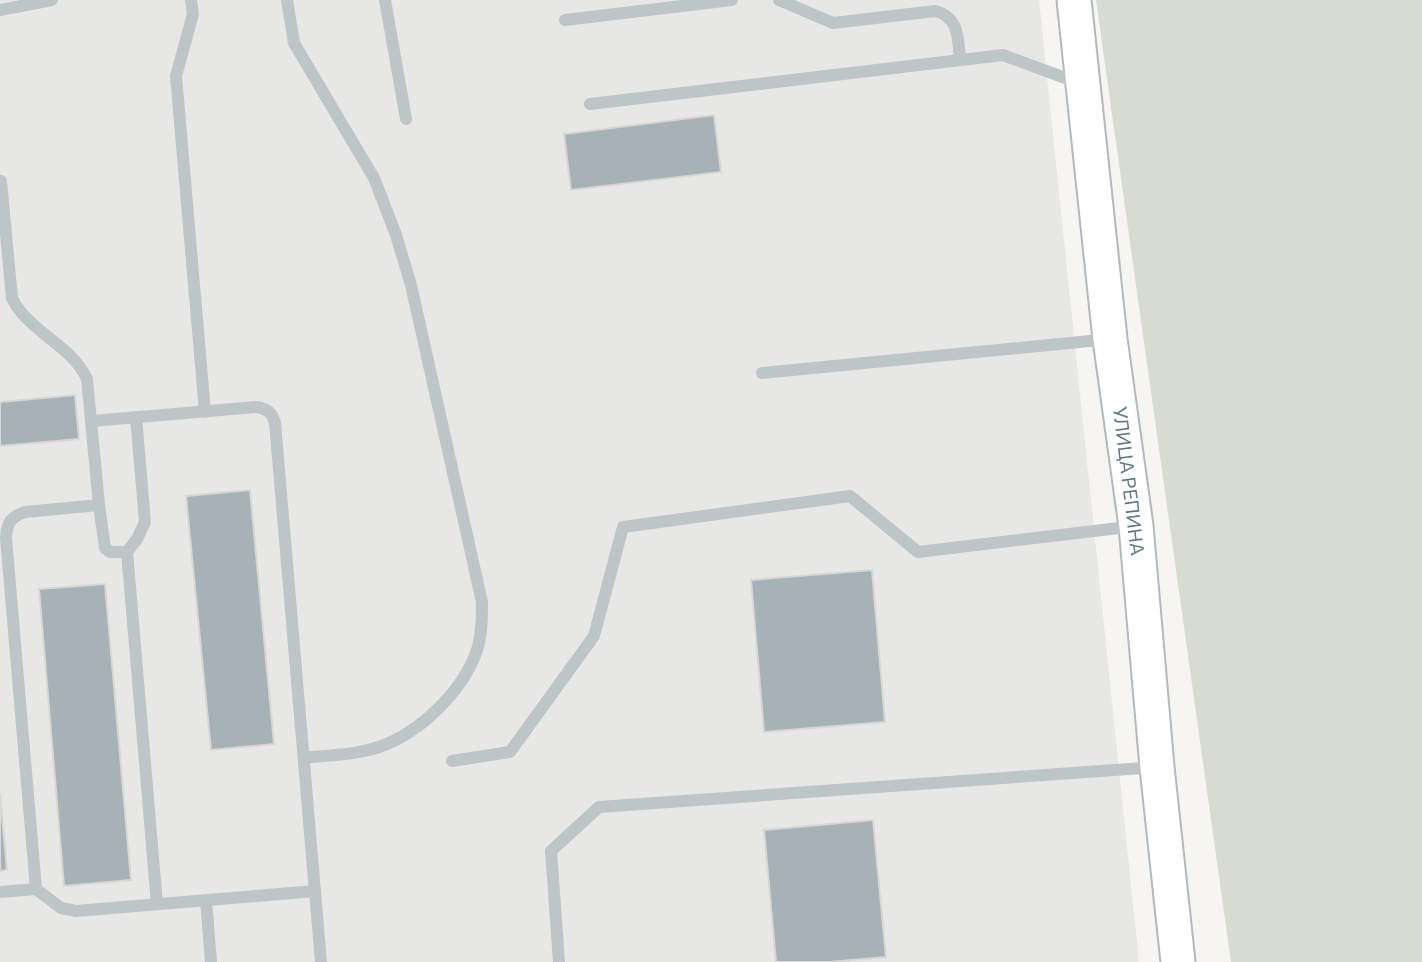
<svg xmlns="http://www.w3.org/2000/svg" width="1422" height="962" viewBox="0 0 1422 962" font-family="Commissioner,sans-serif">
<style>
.built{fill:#e7e7e6}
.green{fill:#d7dbd1}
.building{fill:#a6b2b5;stroke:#d7d7d5;stroke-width:2}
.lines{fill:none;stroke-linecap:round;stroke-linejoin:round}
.secondary-casing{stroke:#b1b9bc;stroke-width:37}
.lane{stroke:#bec5c7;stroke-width:12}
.secondary{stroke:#fff;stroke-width:33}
.labels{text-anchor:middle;stroke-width:7;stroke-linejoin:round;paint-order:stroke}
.street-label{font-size:19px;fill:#60787f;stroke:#fff}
</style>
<rect width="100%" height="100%" fill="#f6f5f2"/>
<polygon class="built" points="0,0 1039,0 1139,962 0,962"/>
<polygon class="green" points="1096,0 1422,0 1422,962 1231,962"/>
<g class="building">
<polygon points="714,115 721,172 571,190 564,134"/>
<polygon points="75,395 79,439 0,446 0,402"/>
<polygon points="250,490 274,744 211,750 186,496"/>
<polygon points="872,570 885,722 764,732 751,580"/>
<polygon points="105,584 131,880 64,886 39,589"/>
<polygon points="0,794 7,870 0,871"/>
<polygon points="873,820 886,957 830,962 776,962 764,830"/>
</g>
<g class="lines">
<g class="secondary-casing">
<polyline id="secondary" points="1074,0 1110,339 1136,526 1157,767 1178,962"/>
</g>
<g class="lane">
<polyline points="191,0 193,14 176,76 205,412"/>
<path d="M 287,0 L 294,43 L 374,178 L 396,235 L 411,285 L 482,602 C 482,617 482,635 477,650 C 463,691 420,733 379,747 C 355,755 329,755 304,758"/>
<polyline points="385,0 406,119"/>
<path d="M 779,0 L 833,23 L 935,11 C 959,17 958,38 960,60"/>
<polyline points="0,10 52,0"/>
<polyline points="565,20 732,0"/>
<polyline points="590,104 1003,55 1079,83"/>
<polyline points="762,373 1110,339"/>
<polyline points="136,417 145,522 137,539 127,552 157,904"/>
<path d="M 92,421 L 257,407 C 267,409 272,412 275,423 L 321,962"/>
<polyline points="99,505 105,548 110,552 127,552"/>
<polyline points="452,761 510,752 594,636 623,527 850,496 918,552 1136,526"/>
<polyline points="36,889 61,908 76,911 315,891"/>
<path d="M 0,892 L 36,889 L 6,538 C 7,523 10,517 25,512 L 99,505 L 87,379 C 71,344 28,332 12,298 L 1,181"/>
<polyline points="206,900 211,962"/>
<polyline points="559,962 551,851 599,807 1157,767"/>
</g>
<use href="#secondary" class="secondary"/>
</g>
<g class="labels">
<g class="street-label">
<text transform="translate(1129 481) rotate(83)" y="7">УЛИЦА РЕПИНА</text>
</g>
</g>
</svg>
